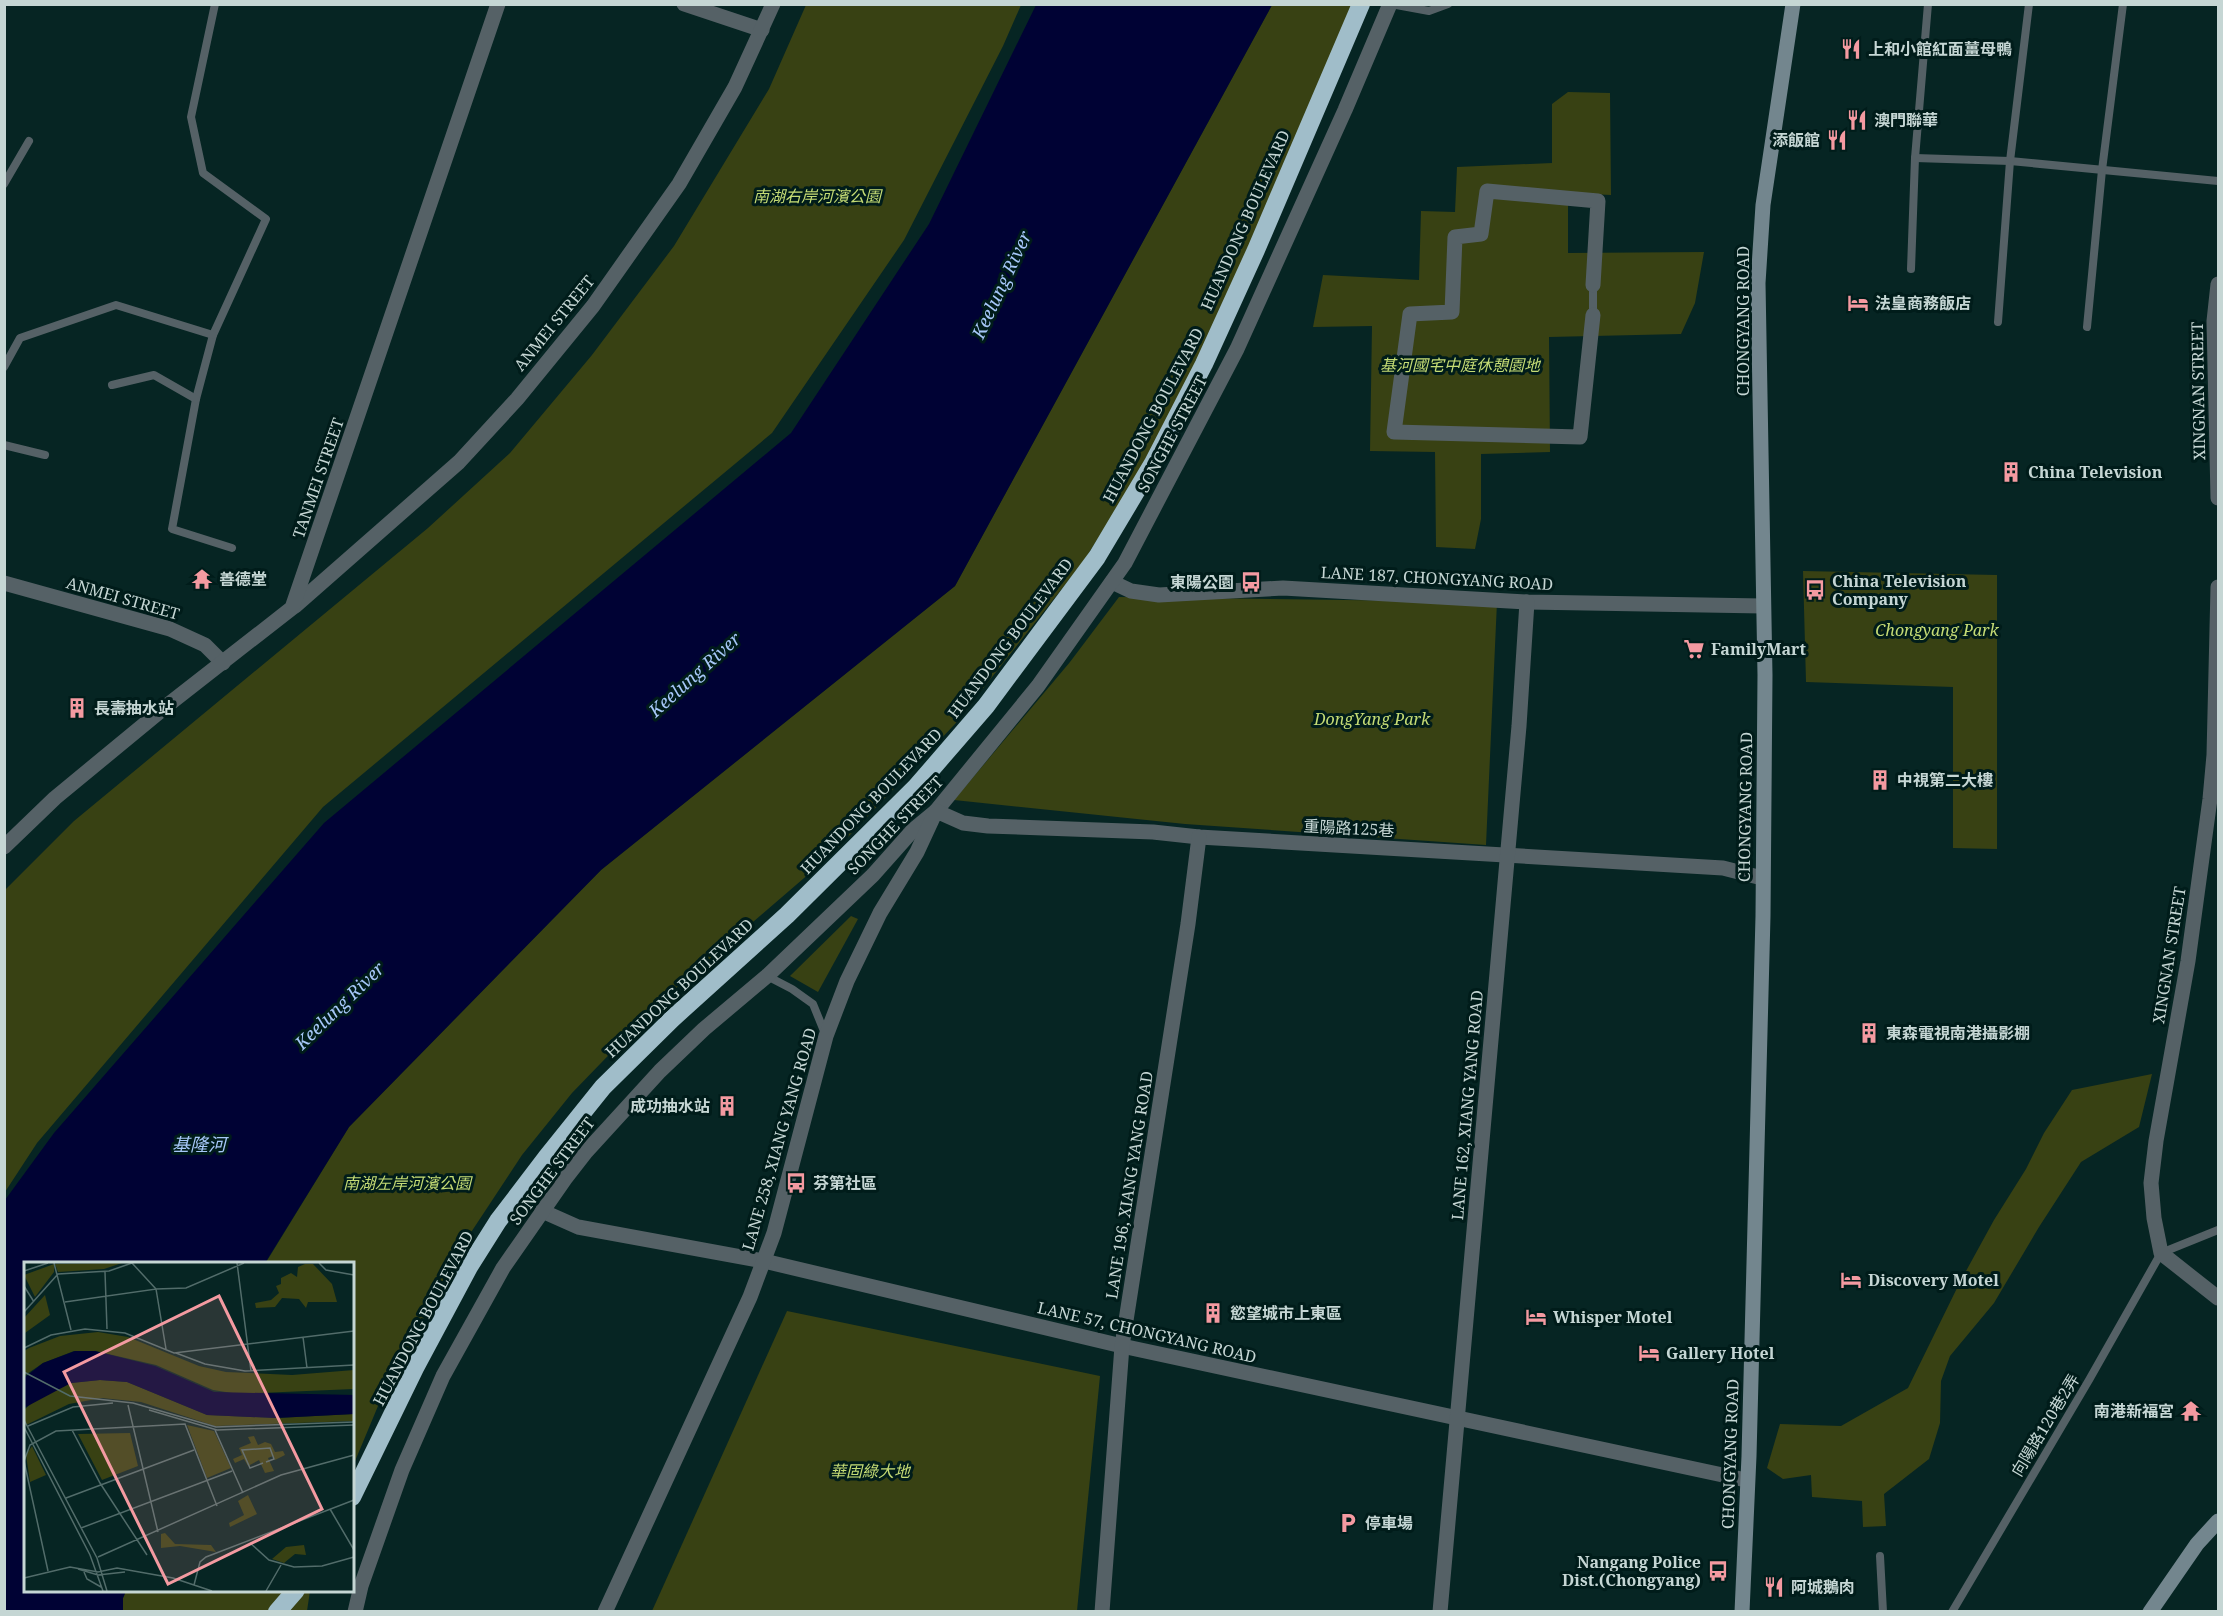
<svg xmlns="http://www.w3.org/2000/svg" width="2223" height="1616" viewBox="0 0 2223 1616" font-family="'Noto Serif','Noto Sans TC',serif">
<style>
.green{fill:#384113}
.water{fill:#000234}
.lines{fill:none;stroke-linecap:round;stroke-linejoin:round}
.lane{stroke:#556166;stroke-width:8}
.street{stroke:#556166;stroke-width:15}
.secondary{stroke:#73868e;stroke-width:15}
.highway{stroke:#a0bdc9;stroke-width:18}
.labels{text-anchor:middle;stroke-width:6;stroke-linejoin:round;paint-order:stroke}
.poi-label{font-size:16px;font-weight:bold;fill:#c5d6d4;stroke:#001c1a;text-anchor:start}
.park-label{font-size:16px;font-style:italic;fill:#c5dc75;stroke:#001c1a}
.street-label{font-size:16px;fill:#c5d6d4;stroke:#001c1a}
.water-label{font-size:18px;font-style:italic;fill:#a6c7f8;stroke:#001c1a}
.inset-road{fill:none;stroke:#526c6a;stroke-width:1.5}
.view{fill:#f49aa1;fill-opacity:0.15;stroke:#f49aa1;stroke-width:3}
.inset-edge{fill:none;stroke:#c5d6d4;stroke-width:3}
</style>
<rect width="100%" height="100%" fill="#062523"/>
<g class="green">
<polygon points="806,5 1021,5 1003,46 904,240 772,433 323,807 37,1143 5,1192 5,890 74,821 428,528 510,453 592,355 674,246 769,89"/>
<polygon points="1272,5 1355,5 1217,322 1153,452 1083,562 955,724 832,854 661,1001 572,1093 522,1155 460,1249 378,1406 353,1466 352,1264 265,1264 349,1127 601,870 955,586"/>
<polygon points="1568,92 1610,93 1611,195 1568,193 1568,253 1704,252 1695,303 1681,334 1549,337 1550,452 1481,454 1481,519 1475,549 1436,547 1435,452 1370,451 1372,326 1313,327 1323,275 1419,280 1421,211 1455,212 1457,167 1552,163 1552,104"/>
<polygon points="1803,571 1997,575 1997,849 1953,848 1953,687 1806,682"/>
<polygon points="1119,597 1497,602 1486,845 1185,824 954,800 1070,662"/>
<polygon points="851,916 858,919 818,992 790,976"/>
<polygon points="2152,1074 2139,1127 2081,1162 2039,1227 1994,1303 1950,1356 1941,1381 1940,1423 1929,1459 1884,1494 1886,1526 1863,1527 1862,1501 1812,1497 1811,1475 1783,1479 1767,1468 1780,1424 1841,1426 1908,1388 1960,1282 1994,1220 2026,1169 2044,1133 2072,1090"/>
<polygon points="787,1311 1100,1376 1077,1611 652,1611"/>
<polygon points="126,1591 310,1591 307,1611 123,1612 123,1598"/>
</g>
<polygon class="water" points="1036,5 1272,5 955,586 601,870 349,1127 265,1263 26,1264 26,1590 126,1591 123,1598 123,1611 5,1611 5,1200 54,1133 324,823 791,433 929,224"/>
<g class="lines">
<g class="lane">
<polyline points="215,4 191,117 203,173 266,219 213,335 196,399 172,529 232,548"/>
<polyline points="1391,4 1429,11 1448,4"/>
<polyline points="1915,158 2010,161 2218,181"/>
<polyline points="4,184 29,141"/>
<polyline points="1911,269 1915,158 1928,4"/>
<polyline points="1593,315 1593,285"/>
<polyline points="1998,322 2010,161 2029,4"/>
<polyline points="2087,327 2102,170 2123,4"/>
<polyline points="4,367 20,338 116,305 213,335"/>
<polyline points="112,385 154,375 196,399"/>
<polyline points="4,445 45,455"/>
<polyline points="767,976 792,989 813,1004 826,1036"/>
<polyline points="1880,1556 1883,1612"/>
<polyline points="1952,1612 2089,1380 2161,1253 2218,1230"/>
</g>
<g class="street">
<polyline points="684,4 762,30"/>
<polyline points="2218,284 2214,321 2218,498"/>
<polyline points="1593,315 1580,437 1394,432 1410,314 1452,312 1455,237 1481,234 1487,191 1598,201 1593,285"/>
<polyline points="1112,582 1131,591 1159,595 1283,588 1527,602 1763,606"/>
<polyline points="4,583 170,629 205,645 223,663"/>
<polyline points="2218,587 2214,755 2210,799 2188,961 2156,1141 2151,1183 2154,1218 2161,1253 2218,1298"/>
<polyline points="295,606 459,462 517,399 593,306 679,184 735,87 773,4"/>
<polyline points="4,847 55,798 169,704 292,608 498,4"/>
<polyline points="542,1211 578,1227 764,1261 1122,1346 1746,1480"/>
<polyline points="355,1612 361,1586 402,1470 443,1376 503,1268 565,1179 586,1152 660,1071 704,1029 767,976 873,875 913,830 936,811 1038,686 1125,563 1237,349 1345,110 1390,4"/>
<polyline points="605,1612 750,1297 774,1233 826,1036 847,981 880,913 917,852 936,811 963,823 988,826 1153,832 1199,837 1723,868 1762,878"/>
<polyline points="1102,1612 1122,1346 1188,924 1199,837"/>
<polyline points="1440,1612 1519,726 1527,602"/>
</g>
<g class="secondary">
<polyline points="1742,1612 1749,1456 1763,916 1765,675 1758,283 1763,205 1793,4"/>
<polyline points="2150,1612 2197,1544 2218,1521"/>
</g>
<g class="highway">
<polyline points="352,1497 415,1368 469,1267 498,1221 546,1158 603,1087 672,1019 787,915 916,787 986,706 1097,557 1153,463 1204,364 1256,250 1361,4"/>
<polyline points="277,1612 296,1590"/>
</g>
</g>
<defs>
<g id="restaurant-bare" transform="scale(1.62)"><path d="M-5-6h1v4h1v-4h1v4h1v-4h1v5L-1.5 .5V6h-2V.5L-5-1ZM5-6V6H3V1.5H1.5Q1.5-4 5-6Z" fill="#f49aa1" stroke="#001c1a" stroke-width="2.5" paint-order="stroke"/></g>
<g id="hotel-bare" transform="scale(1.62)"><path d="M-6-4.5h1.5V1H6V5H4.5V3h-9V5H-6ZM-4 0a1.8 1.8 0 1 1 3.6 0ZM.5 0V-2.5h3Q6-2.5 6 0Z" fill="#f49aa1" stroke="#001c1a" stroke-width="2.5" paint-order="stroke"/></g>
<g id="building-bare" transform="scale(1.62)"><path d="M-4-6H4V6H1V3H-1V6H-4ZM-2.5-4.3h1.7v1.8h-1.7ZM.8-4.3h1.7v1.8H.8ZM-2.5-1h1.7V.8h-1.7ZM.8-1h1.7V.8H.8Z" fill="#f49aa1" stroke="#001c1a" stroke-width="2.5" paint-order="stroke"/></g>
<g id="temple-bare" transform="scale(1.62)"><path d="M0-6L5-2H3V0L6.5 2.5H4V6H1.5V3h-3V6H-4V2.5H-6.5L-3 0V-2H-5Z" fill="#f49aa1" stroke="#001c1a" stroke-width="2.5" paint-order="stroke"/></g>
<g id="bus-bare" transform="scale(1.62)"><path d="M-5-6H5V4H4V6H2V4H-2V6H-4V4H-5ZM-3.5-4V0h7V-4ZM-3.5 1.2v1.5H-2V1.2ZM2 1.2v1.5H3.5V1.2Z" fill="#f49aa1" stroke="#001c1a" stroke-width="2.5" paint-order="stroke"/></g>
<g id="supermarket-bare" transform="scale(1.62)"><path d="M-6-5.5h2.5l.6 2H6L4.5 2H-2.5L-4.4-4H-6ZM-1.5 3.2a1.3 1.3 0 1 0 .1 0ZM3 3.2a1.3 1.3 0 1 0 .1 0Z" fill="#f49aa1" stroke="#001c1a" stroke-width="2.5" paint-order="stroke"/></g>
<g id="parking-bare" transform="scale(1.62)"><path d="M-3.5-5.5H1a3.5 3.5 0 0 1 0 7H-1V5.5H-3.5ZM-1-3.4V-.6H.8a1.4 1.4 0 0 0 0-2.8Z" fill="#f49aa1" stroke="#001c1a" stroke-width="2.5" paint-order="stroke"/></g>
</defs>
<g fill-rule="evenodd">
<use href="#restaurant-bare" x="1851" y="49"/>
<use href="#restaurant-bare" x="1857" y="120"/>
<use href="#restaurant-bare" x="1837" y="140"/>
<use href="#hotel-bare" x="1858" y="303"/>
<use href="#building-bare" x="2011" y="472"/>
<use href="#temple-bare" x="202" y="579"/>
<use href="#bus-bare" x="1251" y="582"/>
<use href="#bus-bare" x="1815" y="590"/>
<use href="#supermarket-bare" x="1694" y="649"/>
<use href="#building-bare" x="77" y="708"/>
<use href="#building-bare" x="1880" y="780"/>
<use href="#building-bare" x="1869" y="1033"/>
<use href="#building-bare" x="727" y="1106"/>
<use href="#bus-bare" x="796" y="1183"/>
<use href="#hotel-bare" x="1851" y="1280"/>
<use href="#building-bare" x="1213" y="1313"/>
<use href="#hotel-bare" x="1536" y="1317"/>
<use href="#hotel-bare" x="1649" y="1353"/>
<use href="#temple-bare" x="2191" y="1411"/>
<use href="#parking-bare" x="1348" y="1523"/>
<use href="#bus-bare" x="1718" y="1571"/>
<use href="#restaurant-bare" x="1774" y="1587"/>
</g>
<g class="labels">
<g class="poi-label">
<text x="1868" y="55">上和小館紅面薑母鴨</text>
<text x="1874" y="126">澳門聯華</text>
<text x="1820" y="146" text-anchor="end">添飯館</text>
<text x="1875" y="309">法皇商務飯店</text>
<text x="2028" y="478">China Television</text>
<text x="219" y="585">善德堂</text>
<text x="1832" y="587">China Television<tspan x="1832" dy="18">Company</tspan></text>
<text x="1234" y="588" text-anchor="end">東陽公園</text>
<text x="1711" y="655">FamilyMart</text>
<text x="94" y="714">長壽抽水站</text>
<text x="1897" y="786">中視第二大樓</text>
<text x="1886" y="1039">東森電視南港攝影棚</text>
<text x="710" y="1112" text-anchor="end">成功抽水站</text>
<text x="813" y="1189">芬第社區</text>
<text x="1868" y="1286">Discovery Motel</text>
<text x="1230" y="1319">慾望城市上東區</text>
<text x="1553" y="1323">Whisper Motel</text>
<text x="1666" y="1359">Gallery Hotel</text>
<text x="2174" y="1417" text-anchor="end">南港新福宮</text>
<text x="1365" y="1529">停車場</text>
<text x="1701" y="1568" text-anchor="end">Nangang Police<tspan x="1701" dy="18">Dist.(Chongyang)</tspan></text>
<text x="1791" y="1593">阿城鵝肉</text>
</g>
<g class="park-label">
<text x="817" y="202">南湖右岸河濱公園</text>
<text x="1460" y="371">基河國宅中庭休憩園地</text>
<text x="1937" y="636">Chongyang Park</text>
<text x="1372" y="725">DongYang Park</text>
<text x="407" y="1189">南湖左岸河濱公園</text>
<text x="870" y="1477">華固綠大地</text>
</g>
<g class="street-label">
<text transform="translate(1245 220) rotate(-66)" y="6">HUANDONG BOULEVARD</text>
<text transform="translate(1743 321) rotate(-90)" y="6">CHONGYANG ROAD</text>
<text transform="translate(554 323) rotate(-51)" y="6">ANMEI STREET</text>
<text transform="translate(2198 391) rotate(-91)" y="6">XINGNAN STREET</text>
<text transform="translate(1153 415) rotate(-62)" y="6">HUANDONG BOULEVARD</text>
<text transform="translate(1172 434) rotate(-62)" y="6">SONGHE STREET</text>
<text transform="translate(318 478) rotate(-71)" y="6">TANMEI STREET</text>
<text transform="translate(1437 578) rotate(3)" y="6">LANE 187, CHONGYANG ROAD</text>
<text transform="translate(123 598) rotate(16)" y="6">ANMEI STREET</text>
<text transform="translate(1010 638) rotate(-53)" y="6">HUANDONG BOULEVARD</text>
<text transform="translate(871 801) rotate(-46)" y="6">HUANDONG BOULEVARD</text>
<text transform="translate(1745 807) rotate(-89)" y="6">CHONGYANG ROAD</text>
<text transform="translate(895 825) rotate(-46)" y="6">SONGHE STREET</text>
<text transform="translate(1349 828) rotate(3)" y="6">重陽路125巷</text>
<text transform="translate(2169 955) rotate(-81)" y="6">XINGNAN STREET</text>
<text transform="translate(679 988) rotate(-43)" y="6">HUANDONG BOULEVARD</text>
<text transform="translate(1467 1105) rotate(-85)" y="6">LANE 162, XIANG YANG ROAD</text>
<text transform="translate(779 1139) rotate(-74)" y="6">LANE 258, XIANG YANG ROAD</text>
<text transform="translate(552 1171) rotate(-53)" y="6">SONGHE STREET</text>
<text transform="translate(1129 1185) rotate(-81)" y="6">LANE 196, XIANG YANG ROAD</text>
<text transform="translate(423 1318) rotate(-62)" y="6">HUANDONG BOULEVARD</text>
<text transform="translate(1147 1332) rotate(13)" y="6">LANE 57, CHONGYANG ROAD</text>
<text transform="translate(2045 1425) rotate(-59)" y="6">向陽路120巷2弄</text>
<text transform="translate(1730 1454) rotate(-88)" y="6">CHONGYANG ROAD</text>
</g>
<g class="water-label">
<text transform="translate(1002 285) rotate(-65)" y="6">Keelung River</text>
<text transform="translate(695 675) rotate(-42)" y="6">Keelung River</text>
<text transform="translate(340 1006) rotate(-44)" y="6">Keelung River</text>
<text x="199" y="1151">基隆河</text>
</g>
</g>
<g transform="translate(24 1262)">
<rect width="330" height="330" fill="#062523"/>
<path d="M 98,1 L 80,7 L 34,10 L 31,2 ZM 30,2 L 30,10 L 11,35 L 0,13 ZM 281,2 L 289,2 L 308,22 L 313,40 L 284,40 L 282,46 L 275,37 L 258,36 L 251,45 L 232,46 L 231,41 L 247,38 L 255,31 L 252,24 L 257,22 L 257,16 L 267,11 L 273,15 L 274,5 ZM 21,33 L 26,53 L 1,71 L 0,56 ZM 74,70 L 104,75 L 175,104 L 202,110 L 268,113 L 330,108 L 330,127 L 214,132 L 189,128 L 132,103 L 71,89 L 50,89 L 19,101 L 0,114 L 0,89 L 5,86 L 36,74 ZM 76,118 L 103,120 L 183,153 L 252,156 L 330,152 L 330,159 L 191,164 L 117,140 L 78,136 L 45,142 L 0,164 L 0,148 L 12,137 L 47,121 ZM 163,163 L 190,169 L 207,206 L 183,216 ZM 106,171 L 114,204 L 78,218 L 54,172 ZM 230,174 L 234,183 L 241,180 L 247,182 L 251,190 L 259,189 L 261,193 L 251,198 L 249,194 L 244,196 L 250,209 L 241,211 L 235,198 L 224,204 L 220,197 L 211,201 L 209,197 L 218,193 L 215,186 L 227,181 L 224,175 ZM 8,184 L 22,213 L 6,220 L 2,193 ZM 224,233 L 233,252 L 206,265 L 205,261 L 220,253 L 214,239 ZM 141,271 L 151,282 L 187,283 L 192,290 L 156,284 L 137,286 L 137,272 ZM 280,283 L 282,293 L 271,292 L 260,301 L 248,297 L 262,285 Z" fill="#384113"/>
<path d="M 51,89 L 71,89 L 131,104 L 190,130 L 330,133 L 330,152 L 252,156 L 183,153 L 103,120 L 76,118 L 47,121 L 0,146 L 0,116 L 19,101 Z" fill="#000234"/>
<path class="inset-road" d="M 30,1 L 47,68M 108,1 L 132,27 L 162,26 L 220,1M 213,1 L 227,109M 295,1 L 302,8 L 330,13M 0,9 L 24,1M 81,10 L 83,67M 0,24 L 10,40M 41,40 L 132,27 L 142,87M 0,50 L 34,12 L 85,9 L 108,1M 279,75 L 283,106M 0,86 L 27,73 L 61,67 L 101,71 L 150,91 L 330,69M 152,91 L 181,102 L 221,109 L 330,103M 0,110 L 46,134 L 109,141 L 192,165 L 330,160M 104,143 L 134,270M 125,148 L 193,168 L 330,163M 0,158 L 73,296 L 83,329M 4,164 L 49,145 L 89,141M 0,165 L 66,293 L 79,329M 48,168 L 76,221 L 123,293M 191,168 L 219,231M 0,199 L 6,183 L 32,169 L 161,162 L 193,244M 0,199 L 24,309M 239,201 L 226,206 L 218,188 L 246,186 L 250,197 L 242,200M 42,236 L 170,188M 306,247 L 330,288M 57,266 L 208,209M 226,281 L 245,298 L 270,305 L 298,304 L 330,295M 74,295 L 257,213 L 330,193M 54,307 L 74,313 L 101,310M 60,310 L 63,317 L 77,325M 0,316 L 46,305 L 74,310 L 93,306 L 149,316 L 188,329M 170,323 L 176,300 L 182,295 L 330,238M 242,329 L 257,303"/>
<path class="view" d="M 195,34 L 298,247 L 144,322 L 40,110 Z"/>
<rect width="330" height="330" class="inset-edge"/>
</g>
<rect width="2223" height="1616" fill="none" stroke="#c5d6d4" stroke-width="12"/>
</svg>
